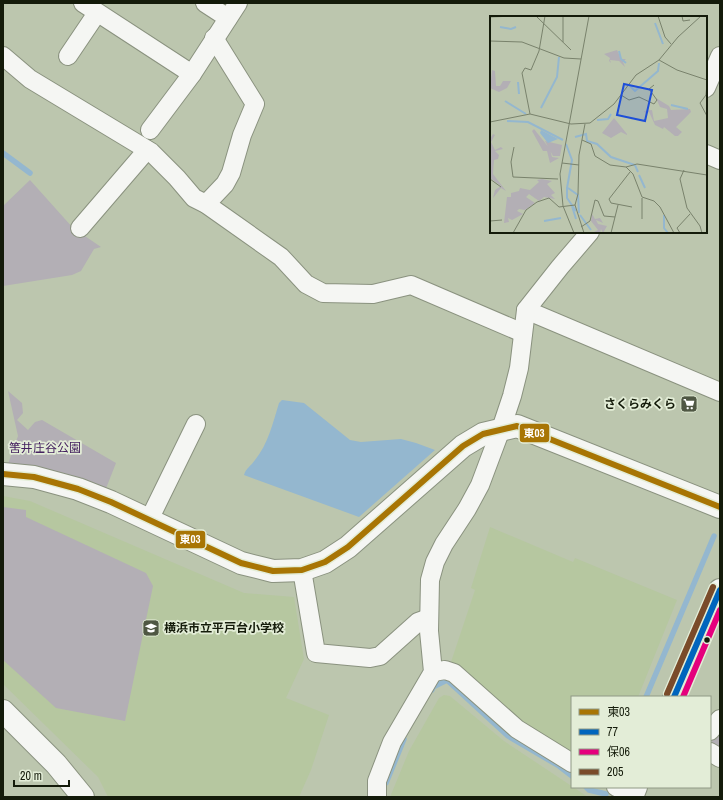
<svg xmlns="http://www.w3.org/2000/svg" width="723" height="800" viewBox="0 0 723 800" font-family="'Archivo Narrow','Noto Sans JP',sans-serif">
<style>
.built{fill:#b6c7a0}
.green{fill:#b3afb5}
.water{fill:#94b7cf}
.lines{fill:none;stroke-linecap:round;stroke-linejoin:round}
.stream{stroke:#94b7cf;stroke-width:5.5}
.street-casing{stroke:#8a927f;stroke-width:20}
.secondary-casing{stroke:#8a927f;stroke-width:24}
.highway-casing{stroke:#8a927f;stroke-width:24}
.street{stroke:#f5f6f3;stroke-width:18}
.secondary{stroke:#f5f6f3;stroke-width:22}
.highway{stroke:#f5f6f3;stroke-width:22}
.bus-1-casing{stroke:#e3edd7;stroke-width:9}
.bus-2-casing{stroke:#e3edd7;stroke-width:9}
.bus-3-casing{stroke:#e3edd7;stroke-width:9}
.bus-4-casing{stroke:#e3edd7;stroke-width:9}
.bus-1{stroke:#a87504;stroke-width:6}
.bus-2{stroke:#0065bd;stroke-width:6}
.bus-3{stroke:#e5007d;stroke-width:6}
.bus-4{stroke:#7a4b2a;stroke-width:6}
.bus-dot{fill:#141b0a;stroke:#e3edd7;stroke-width:1.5}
.labels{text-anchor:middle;stroke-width:3.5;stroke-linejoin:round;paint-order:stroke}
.poi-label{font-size:12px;font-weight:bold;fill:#141b0a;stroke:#e3edd7;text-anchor:end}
.park-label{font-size:12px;fill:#44205f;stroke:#e3edd7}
.inset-river{fill:none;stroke:#94b7cf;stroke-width:2}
.inset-road{fill:none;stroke:#79826c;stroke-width:1}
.view{fill:#1d4ed8;fill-opacity:0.15;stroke:#1d4ed8;stroke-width:2}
.inset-edge{fill:none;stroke:#141b0a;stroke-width:2}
.line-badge{stroke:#e3edd7;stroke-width:1.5}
.badge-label{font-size:11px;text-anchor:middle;font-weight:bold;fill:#fff}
</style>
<rect width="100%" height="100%" fill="#bcc6ae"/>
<g class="built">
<polygon points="3,496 30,501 244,593 294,597 304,659 286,698 329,715 311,770 299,797 108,797 98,777 3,684"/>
<polygon points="490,527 573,562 575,558 677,600 638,697 572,697 572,756 525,727 451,662 475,590 471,588"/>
<polygon points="444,695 450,696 504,741 588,797 390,797 409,751 439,698"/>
</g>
<g class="green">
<polygon points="30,180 73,228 101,247 94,249 81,271 72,275 3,286 3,206"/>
<polygon points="8,391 22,403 23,413 17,420 28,430 35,422 42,420 116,463 105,491 8,464 18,436"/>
<polygon points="3,507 26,510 26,517 146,573 153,586 125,721 56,708 3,660"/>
<polygon points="720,731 720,749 711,742"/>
</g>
<path class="water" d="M 282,400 L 304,403 L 350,440 L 361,442 L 401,439 L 416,443 L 435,450 L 359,517 L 244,475 C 246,468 251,466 255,460 C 268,444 273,423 279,403 Z"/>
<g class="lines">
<g class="stream">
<polyline points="3,153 30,173"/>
<polyline points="432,690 433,687 447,680 508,736 559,766 572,776"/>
<polyline points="646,697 714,536"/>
<polyline points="386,783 404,739"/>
<polyline points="586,787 589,790 606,794 604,797"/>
</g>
<g class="street-casing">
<g id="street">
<polyline points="83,3 192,74"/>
<polyline points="205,3 228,18"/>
<polyline points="3,56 30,79 151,152 177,178 194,198 206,204 281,257 306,284 323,293 373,294 411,285 523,333"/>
<polyline points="68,56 97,13"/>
<polyline points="706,88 720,56"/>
<polyline points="150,130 192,74 238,3"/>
<polyline points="706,154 720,160"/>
<polyline points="206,204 225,184 231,173 242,135 255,104 214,38"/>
<polyline points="80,228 147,150"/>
<polyline points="526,310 720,392"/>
<polyline points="149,520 196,424"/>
<polyline points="302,570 316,653 370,658 380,656 418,622 429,618"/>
<polyline points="433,672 445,670 454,673 517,729 572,763"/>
<polyline points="710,731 720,719"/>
<polyline points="710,752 720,758"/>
<polyline points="616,787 633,794"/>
<polyline points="377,797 377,781 392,742 433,672 429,631 430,580 435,562 444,544 467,509 480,485 501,429 512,396 519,368 526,310 560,267 590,232"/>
</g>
</g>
<g class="secondary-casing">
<g id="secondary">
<polyline points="3,474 34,477 78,489 111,502 241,563 273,571 302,570 325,562 348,547 463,446 483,434 517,426 720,507"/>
<polyline points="3,711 56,764 83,797"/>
</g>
</g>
<g class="highway-casing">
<g id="highway">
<polyline points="674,697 720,590"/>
<polyline points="632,797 636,787"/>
</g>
</g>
<use href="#street" class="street"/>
<use href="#secondary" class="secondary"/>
<use href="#highway" class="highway"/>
<g class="bus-1-casing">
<polyline id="bus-1" points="3,474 34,477 78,489 111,502 241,563 273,571 302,570 325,562 348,547 463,446 483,434 517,426 720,507"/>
</g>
<g class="bus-2-casing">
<polyline id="bus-2" points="674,697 720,590"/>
</g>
<g class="bus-3-casing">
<polyline id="bus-3" points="683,697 720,610"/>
</g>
<g class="bus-4-casing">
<polyline id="bus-4" points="667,694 713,587"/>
</g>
<use href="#bus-1" class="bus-1"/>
<use href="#bus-2" class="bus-2"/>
<use href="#bus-3" class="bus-3"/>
<use href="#bus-4" class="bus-4"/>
</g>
<defs>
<g id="supermarket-square" transform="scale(0.9)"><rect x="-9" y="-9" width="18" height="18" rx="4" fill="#4f5743" stroke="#e3edd7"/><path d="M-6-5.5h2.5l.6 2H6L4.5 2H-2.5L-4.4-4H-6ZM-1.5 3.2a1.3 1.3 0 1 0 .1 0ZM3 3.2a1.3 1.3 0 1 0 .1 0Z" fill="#fff"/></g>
<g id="school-square" transform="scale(0.9)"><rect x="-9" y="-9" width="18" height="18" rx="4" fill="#4f5743" stroke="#e3edd7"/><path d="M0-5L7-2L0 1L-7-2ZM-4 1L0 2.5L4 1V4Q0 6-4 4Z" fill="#fff"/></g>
</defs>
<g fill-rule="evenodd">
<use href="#supermarket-square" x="689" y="404"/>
<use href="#school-square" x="151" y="628"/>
</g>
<circle class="bus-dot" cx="707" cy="640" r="3.5"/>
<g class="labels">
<g class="poi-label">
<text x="676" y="408">さくらみくら</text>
<text x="164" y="632" text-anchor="start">横浜市立平戸台小学校</text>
</g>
<g class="park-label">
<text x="45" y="452">筈井庄谷公園</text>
</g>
</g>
<g transform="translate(490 16)">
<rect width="217" height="217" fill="#bcc6ae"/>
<path d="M 127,34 L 131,43 L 136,43 L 133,46 L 135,51 L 129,45 L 120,44 L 121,47 L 119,45 L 120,42 L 114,38 ZM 2,54 L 5,55 L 6,70 L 10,70 L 13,65 L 21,65 L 17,72 L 9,76 L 0,72 ZM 166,82 L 179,90 L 181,94 L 200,93 L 201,96 L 186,111 L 192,116 L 188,120 L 185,120 L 174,111 L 173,113 L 165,109 L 159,96 L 156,98 L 154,95 L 162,94 L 164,105 L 178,102 L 177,93 L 170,91 ZM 124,102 L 137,118 L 137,119 L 131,116 L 121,122 L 112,117 ZM 44,113 L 60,133 L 62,141 L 69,142 L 60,147 L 57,135 L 53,135 L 42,115 ZM 3,118 L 5,119 L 1,126 L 5,134 L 11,131 L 13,133 L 5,135 L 9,139 L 8,143 L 4,144 L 3,158 L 16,175 L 11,172 L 3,182 L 5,174 L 11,170 L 0,162 L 0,123 ZM 55,125 L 72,129 L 70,140 L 63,140 ZM 52,163 L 62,165 L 57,168 L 65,177 L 61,179 L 65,183 L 54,181 L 49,185 L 39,178 L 36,181 L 45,187 L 35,194 L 29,193 L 27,195 L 33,198 L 22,204 L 18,202 L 19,206 L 14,207 L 17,181 L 21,181 L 21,177 L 29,175 L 30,172 L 40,174 L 49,166 L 47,164 ZM 102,198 L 105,203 L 110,202 L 113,207 L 106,204 L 108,208 L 117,210 L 113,217 L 111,213 L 110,217 L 105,217 L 104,216 L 108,214 L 101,205 Z" fill="#b3afb5"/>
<path d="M 51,114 L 66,122 L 68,123 L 58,127 L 50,117 Z" fill="#94b7cf"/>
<path class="inset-river" d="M 165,7 L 173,28M 10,11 L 21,13 L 26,11M 129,35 L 131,43 L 136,47M 28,66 L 29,78M 140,70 L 145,75 L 168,55 L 169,47M 15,85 L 36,98M 181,89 L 198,93M 51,92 L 67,61 L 69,41M 107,104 L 118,103 L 121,98M 17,105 L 38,106 L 73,124M 85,121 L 96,118 L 97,125 L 107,128 L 121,141 L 145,149 L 148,156M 76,128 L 82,144 L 77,172M 149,159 L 155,172M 77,171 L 77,182 L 86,195M 78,172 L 88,179 L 89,197M 82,190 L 86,203M 90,199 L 101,214M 174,199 L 174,212 L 178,217M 54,205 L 71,202"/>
<path class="inset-road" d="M 168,0 L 175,21 L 181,28M 192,0 L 193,5 L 200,4M 0,1 L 25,0M 47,1 L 81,34M 0,25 L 32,26 L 74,42 L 91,43M 73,26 L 73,0M 169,44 L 187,54 L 217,64M 217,67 L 216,79 L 210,87 L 217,100M 131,79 L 139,84 L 149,81 L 164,88 L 167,84 L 159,73 L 164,69M 40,98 L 32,57 L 35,52 L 41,54 L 49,35 L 55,0M 0,106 L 40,98 L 81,108 L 100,107 L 124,88 L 146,59 L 169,44 L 188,21 L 211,0M 92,124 L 101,128 L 105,140 L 120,149 L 136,151 L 147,148 L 217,159M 24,131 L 21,146 L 23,161 L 68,163M 72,147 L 89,149M 136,151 L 143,158 L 152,181 L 164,185 L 170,191 L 184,217M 194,154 L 190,163 L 197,192 L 210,210 L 212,217M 140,156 L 119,183 L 121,187 L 142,191M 0,163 L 11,171M 85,189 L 88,178 L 89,139 L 95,108M 152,203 L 152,182M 0,205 L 12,204M 91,211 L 100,205 L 105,184 L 108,185 L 114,200 L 125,201M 23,217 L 36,194 L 47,186 L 59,182 L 69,191 L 85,189 L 94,217M 84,217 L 73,190 L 70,158 L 99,0M 121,217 L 128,189M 190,217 L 187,212 L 200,198"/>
<path class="view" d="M 134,68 L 162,74 L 155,105 L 127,99 Z"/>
<rect width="217" height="217" class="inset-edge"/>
</g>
<g class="line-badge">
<rect x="519" y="423" width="31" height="20" rx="4" fill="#a87504"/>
<rect x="175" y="530" width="31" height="19" rx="4" fill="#a87504"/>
</g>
<g class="badge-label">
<text x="534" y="437">東03</text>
<text x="190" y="543">東03</text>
</g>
<rect width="723" height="800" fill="none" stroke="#141b0a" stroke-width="8"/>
<rect x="571" y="696" width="140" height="92" fill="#e3edd7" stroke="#909985"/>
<rect x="579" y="709" width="20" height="6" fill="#a87504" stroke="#909985"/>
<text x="607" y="716" font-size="12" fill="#141b0a">東03</text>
<rect x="579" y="729" width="20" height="6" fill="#0065bd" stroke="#909985"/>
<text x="607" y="736" font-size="12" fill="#141b0a">77</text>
<rect x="579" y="749" width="20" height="6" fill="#e5007d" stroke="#909985"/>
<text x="607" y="756" font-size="12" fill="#141b0a">保06</text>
<rect x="579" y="769" width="20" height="6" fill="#7a4b2a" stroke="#909985"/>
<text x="607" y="776" font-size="12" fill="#141b0a">205</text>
<path d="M14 780v6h55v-6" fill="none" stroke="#141b0a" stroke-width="2"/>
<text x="20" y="780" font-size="12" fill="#141b0a" stroke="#e3edd7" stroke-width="3" paint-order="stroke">20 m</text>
</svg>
